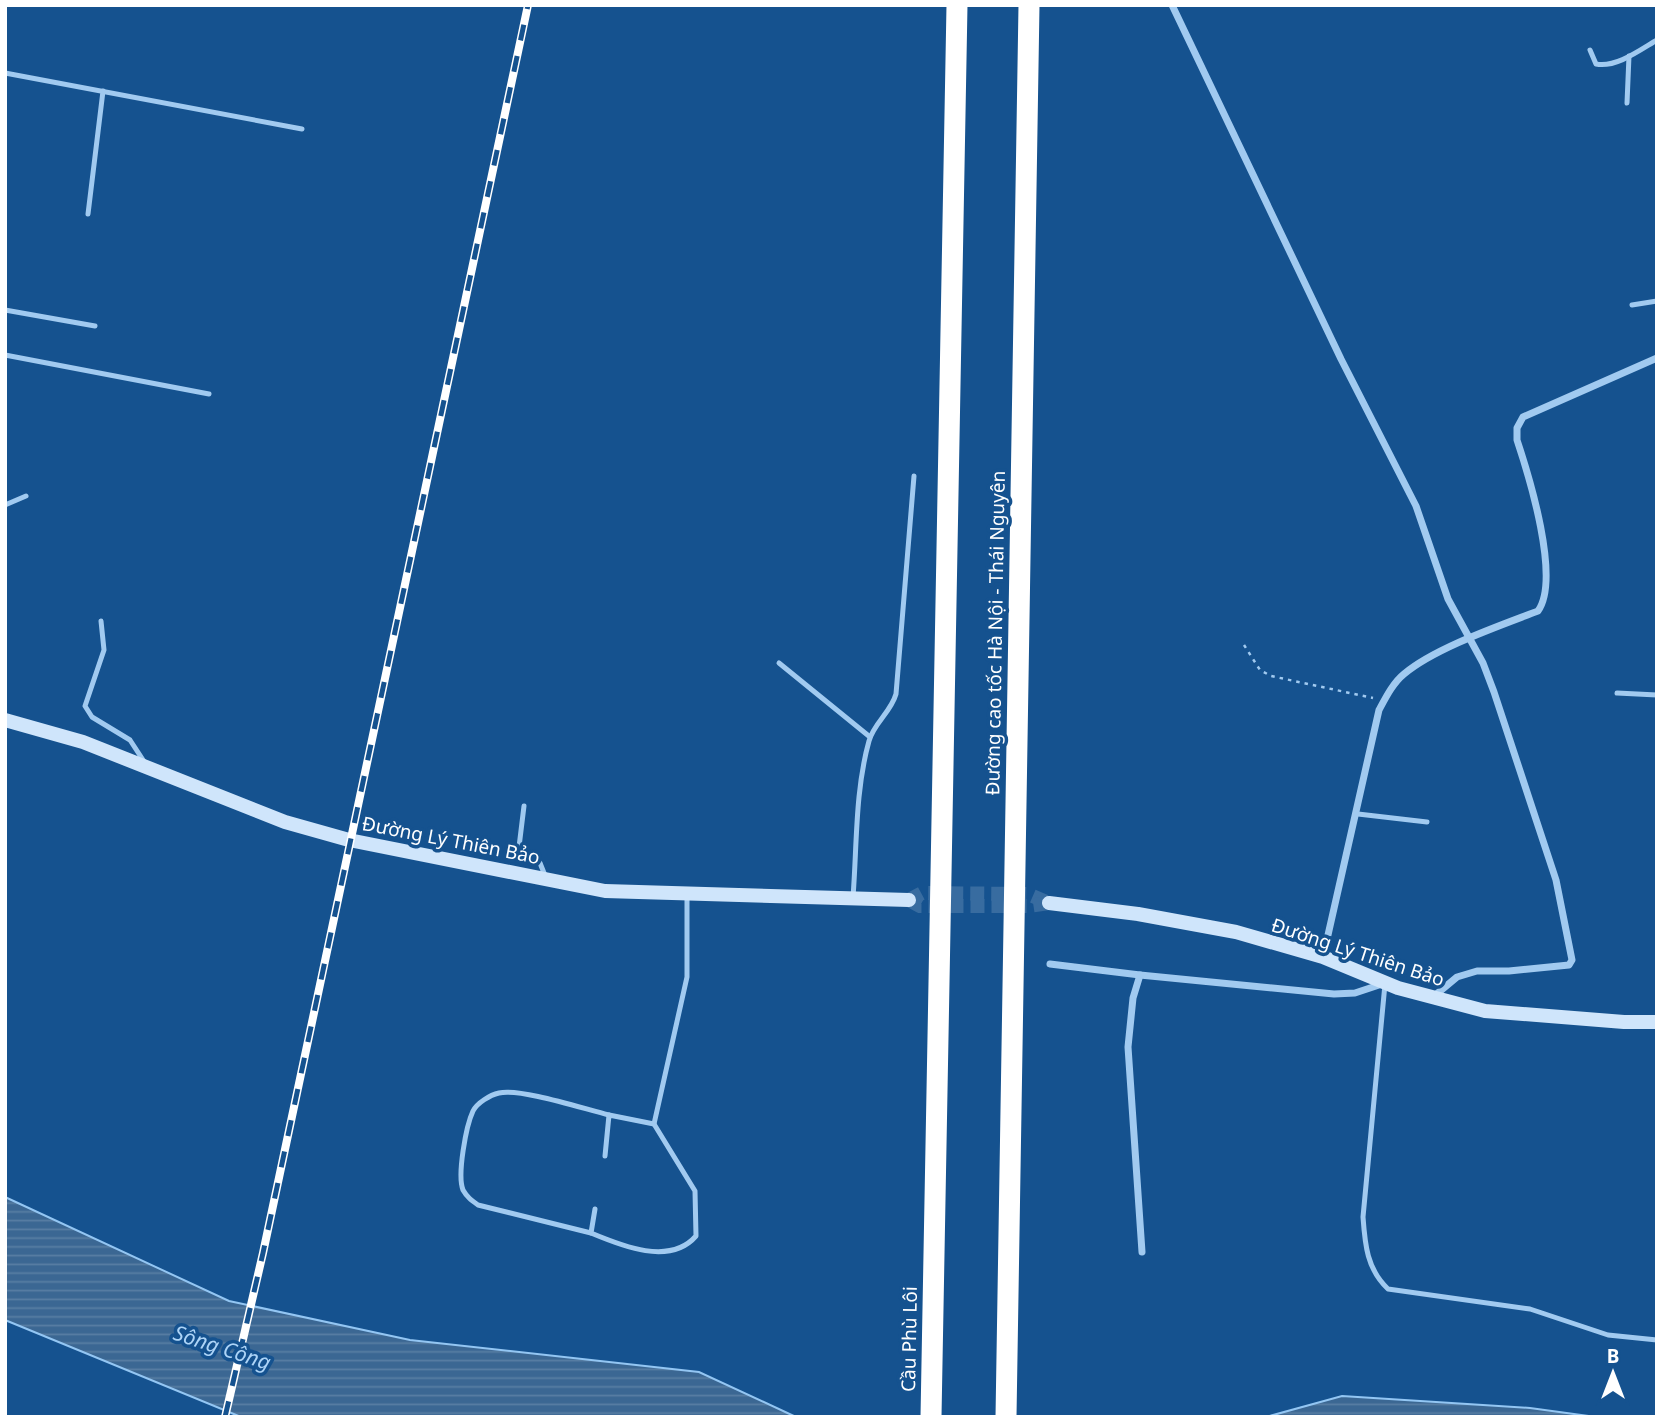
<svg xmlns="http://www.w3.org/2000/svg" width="1662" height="1422" viewBox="0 0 1662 1422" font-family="'Noto Sans',sans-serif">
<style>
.water{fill:url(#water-rules);stroke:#93c6f3;stroke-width:2}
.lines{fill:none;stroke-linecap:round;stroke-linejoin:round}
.secondary-tunnel{stroke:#386ca0;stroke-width:14;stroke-dasharray:14 7;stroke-linecap:butt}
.path{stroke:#a1caf0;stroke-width:2.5;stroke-dasharray:3.5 5;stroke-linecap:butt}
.service{stroke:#a1caf0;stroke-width:5}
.minor{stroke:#a1caf0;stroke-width:7}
.secondary{stroke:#cfe5fb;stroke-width:14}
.motorway{stroke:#fff;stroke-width:21}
.rail-casing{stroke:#fff;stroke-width:8}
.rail{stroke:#15528f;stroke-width:5;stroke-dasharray:16;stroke-linecap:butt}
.labels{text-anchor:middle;stroke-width:7;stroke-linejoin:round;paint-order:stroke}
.street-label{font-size:19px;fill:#fff;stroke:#15528f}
.water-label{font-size:21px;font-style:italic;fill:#add4f7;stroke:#15528f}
</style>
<defs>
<pattern id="water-rules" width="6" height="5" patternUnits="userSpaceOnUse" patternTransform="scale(1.75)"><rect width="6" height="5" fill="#3b6793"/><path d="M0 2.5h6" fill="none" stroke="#587ea3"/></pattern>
</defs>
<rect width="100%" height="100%" fill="#15528f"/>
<g class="water">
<polygon points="5,1197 229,1301 410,1340 699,1372 796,1417 241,1417 5,1320"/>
<polygon points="1342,1396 1530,1408 1596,1417 1266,1417"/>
</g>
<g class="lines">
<g class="secondary-tunnel">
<polyline points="909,900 922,893 1028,894 1049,903"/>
<polyline points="909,900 920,906 1029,906 1049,903"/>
</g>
<polyline class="path" points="1244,645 1260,670 1271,676 1373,698"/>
<g class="service">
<path d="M 1590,50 L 1596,64 C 1616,68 1640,50 1657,40"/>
<polyline points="5,73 302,129"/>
<polyline points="1627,103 1629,56"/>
<polyline points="88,214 103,91"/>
<polyline points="1632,305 1657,301"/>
<polyline points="5,310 95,326"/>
<polyline points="5,355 209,394"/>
<polyline points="5,505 26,496"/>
<polyline points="101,621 104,650 85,706 92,717 130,740 145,763"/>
<polyline points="779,663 870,737"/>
<polyline points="1617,693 1657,695"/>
<polyline points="524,806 519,847 540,863 546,878"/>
<polyline points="1358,814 1427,822"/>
<path d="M 853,897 C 857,846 855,791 869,741 C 874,723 891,712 896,694 L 914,476"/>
<path d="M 1385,984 L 1363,1217 C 1365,1245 1367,1269 1388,1289 L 1530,1309 L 1608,1335 L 1657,1340"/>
<polyline points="605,1156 609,1115 654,1124"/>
<path d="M 595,1209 L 591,1233 C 622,1246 670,1266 696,1236 L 695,1191 L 654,1124 L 687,977 L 687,894"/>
<path d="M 591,1233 L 478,1205 C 471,1200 467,1197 463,1190 C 457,1175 466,1126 473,1111 C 477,1103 490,1095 499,1093 C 521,1088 584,1109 609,1115"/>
</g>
<g class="minor">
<polyline points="1172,5 1341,359 1416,506 1448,599 1483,663 1494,692 1556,880 1572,960 1569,965 1509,971 1477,971 1457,977 1433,997"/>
<path d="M 1323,957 L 1379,710 C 1386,697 1393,683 1404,674 C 1435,648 1499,626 1538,611 C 1561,579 1529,476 1517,440 L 1517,428 L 1523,417 L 1657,358"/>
<polyline points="1050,964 1140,975 1133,998 1128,1047 1142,1252"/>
<polyline points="1140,975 1334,994 1355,993 1382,984"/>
</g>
<g class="secondary">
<polyline points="5,720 83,742 285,822 349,840 605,891 909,900"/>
<polyline points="1049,903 1138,914 1236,932 1323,957 1398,988 1485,1011 1624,1022 1657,1022"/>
</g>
<g class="motorway">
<polyline points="931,1417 957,5"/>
<polyline points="1006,1417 1029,5"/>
</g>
<g class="rail-casing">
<polyline id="rail" points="225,1417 263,1253 528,5"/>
</g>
<use href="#rail" class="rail"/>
</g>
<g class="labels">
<g class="street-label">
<text transform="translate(995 633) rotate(-89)" y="7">Đường cao tốc Hà Nội - Thái Nguyên</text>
<text transform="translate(451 840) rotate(11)" y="7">Đường Lý Thiên Bảo</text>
<text transform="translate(1358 952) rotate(18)" y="7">Đường Lý Thiên Bảo</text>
<text transform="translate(909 1339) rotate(-89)" y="7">Cầu Phù Lôi</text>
</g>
<g class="water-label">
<text transform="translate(222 1348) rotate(18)" y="7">Sông Công</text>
</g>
</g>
<rect width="1662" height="1422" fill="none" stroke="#ffffff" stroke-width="14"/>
<g transform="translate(1613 1373)" stroke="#15528f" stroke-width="5" paint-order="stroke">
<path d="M0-5L12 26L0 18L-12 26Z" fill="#ffffff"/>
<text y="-10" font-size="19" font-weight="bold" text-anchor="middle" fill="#ffffff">B</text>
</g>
</svg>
